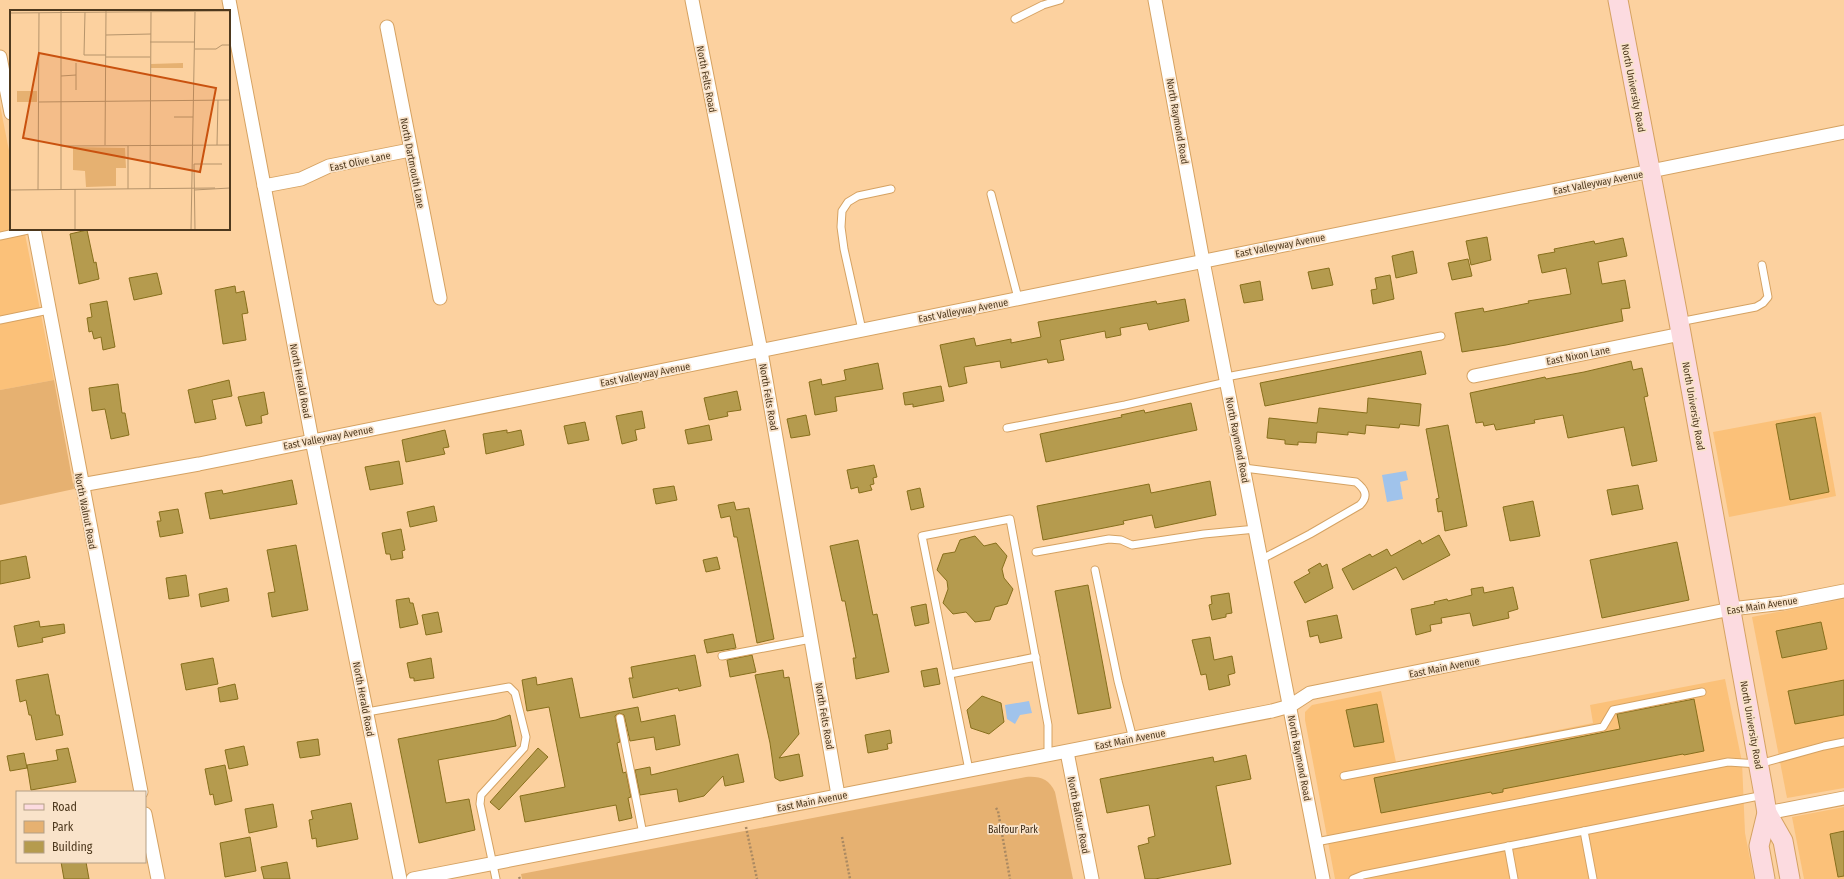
<svg xmlns="http://www.w3.org/2000/svg" width="1844" height="879" viewBox="0 0 1844 879" font-family="'Fira Sans Condensed',sans-serif">
<style>
.built{fill:#fbc179}
.green{fill:#e6b171}
.water{fill:#a0c3eb}
.building{fill:#b59b4e;stroke:#876f1c}
.lines{fill:none;stroke-linecap:round;stroke-linejoin:round}
.lane-casing{stroke:#d5a262;stroke-width:9}
.street-casing{stroke:#d5a262;stroke-width:15}
.secondary-casing{stroke:#d5a262;stroke-width:21}
.path{stroke:#aa8962;stroke-width:2.5;stroke-dasharray:2 2;stroke-linecap:butt}
.lane{stroke:#fff;stroke-width:7}
.street{stroke:#fff;stroke-width:13}
.secondary{stroke:#fcdbe0;stroke-width:19}
.labels{text-anchor:middle;stroke-width:3.5;stroke-linejoin:round;paint-order:stroke}
.street-label{font-size:10px;fill:#4d381d;stroke:#f9e3ca}
.park-label{font-size:10px;fill:#3c2c18;stroke:#f9e3ca}
.inset-road{fill:none;stroke:#b6946b;stroke-width:1}
.view{fill:#c9520f;fill-opacity:0.15;stroke:#c9520f;stroke-width:2}
.inset-edge{fill:none;stroke:#4d381d;stroke-width:2}
</style>
<rect width="100%" height="100%" fill="#fcd19f"/>
<g class="built">
<polygon points="0,105 11,161 11,229 24,229 54,380 0,390"/>
<polygon points="1821,412 1836,496 1729,517 1713,432"/>
<polygon points="1844,599 1844,788 1787,798 1752,617"/>
<polygon points="1725,679 1742,762 1745,833 1754,879 1335,879 1305,720 1305,712 1312,705 1381,691 1396,762 1593,723 1590,705"/>
<polygon points="1844,807 1844,879 1804,879 1792,817"/>
</g>
<g class="green">
<polygon points="54,380 74,489 0,505 0,390"/>
<path d="M 1026,777 C 1040,776 1049,779 1055,792 L 1073,879 L 522,879 L 521,874 Z"/>
</g>
<g class="water">
<polygon points="1406,471 1408,480 1400,482 1403,499 1387,502 1382,475"/>
<polygon points="1029,701 1032,713 1020,715 1015,724 1007,719 1005,705"/>
</g>
<g class="building">
<polygon points="87,230 94,263 96,262 99,279 79,284 70,234"/>
<polygon points="1487,237 1491,260 1471,265 1466,241"/>
<polygon points="1623,238 1627,256 1598,262 1602,284 1625,280 1630,308 1621,309 1623,321 1506,345 1462,352 1455,313 1483,308 1484,312 1529,303 1528,301 1571,294 1566,268 1542,273 1538,255 1555,252 1554,249 1594,241 1595,244"/>
<polygon points="1413,251 1417,273 1396,278 1392,256"/>
<polygon points="1468,259 1472,276 1452,280 1448,263"/>
<polygon points="1329,268 1333,285 1312,289 1308,272"/>
<polygon points="157,273 162,294 134,300 129,278"/>
<polygon points="1390,275 1394,299 1373,304 1371,290 1377,289 1375,278"/>
<polygon points="1260,281 1263,300 1244,303 1240,285"/>
<polygon points="235,286 236,293 244,291 248,313 242,314 246,340 223,344 215,290"/>
<polygon points="1185,299 1189,321 1149,330 1147,323 1120,328 1121,335 1106,338 1105,331 1060,340 1064,360 1048,363 1047,359 1001,368 1000,361 964,367 967,383 949,387 940,345 974,338 976,346 1011,339 1011,343 1041,337 1038,322 1156,301 1157,304"/>
<polygon points="107,301 115,347 103,350 101,337 94,339 92,331 89,332 87,318 92,317 90,304"/>
<polygon points="1421,351 1426,374 1265,406 1260,383"/>
<polygon points="1631,361 1633,370 1642,368 1648,396 1644,397 1657,461 1632,466 1624,427 1568,438 1563,415 1534,420 1535,423 1496,430 1494,424 1484,426 1483,422 1476,423 1470,393 1545,377 1546,379 1584,372"/>
<polygon points="878,363 883,389 835,397 837,411 815,415 809,382 821,379 822,385 846,380 844,370"/>
<polygon points="229,380 232,396 212,400 216,419 195,423 188,390"/>
<polygon points="118,384 122,413 125,413 129,435 111,439 105,409 92,411 89,388"/>
<polygon points="941,386 944,401 913,407 913,404 905,405 903,393"/>
<polygon points="737,391 741,410 727,412 728,416 709,420 704,398"/>
<polygon points="264,392 268,414 261,416 262,423 246,426 238,397"/>
<polygon points="1368,398 1421,404 1419,426 1400,424 1399,428 1366,425 1365,434 1348,432 1348,435 1317,432 1316,443 1298,442 1298,445 1285,444 1285,440 1267,438 1269,418 1317,423 1319,408 1367,413"/>
<polygon points="1191,403 1197,430 1046,462 1040,434 1122,417 1121,415 1144,410 1145,413"/>
<polygon points="642,411 645,428 635,430 637,440 622,444 616,416"/>
<polygon points="806,415 810,435 791,438 787,419"/>
<polygon points="1815,417 1829,492 1790,500 1776,424"/>
<polygon points="585,422 589,440 568,444 564,426"/>
<polygon points="709,425 712,440 688,444 685,430"/>
<polygon points="1448,425 1467,526 1445,531 1442,511 1438,512 1436,499 1439,498 1426,429"/>
<polygon points="445,430 449,447 443,448 445,454 406,462 402,440"/>
<polygon points="507,430 507,433 521,430 524,445 486,454 483,434"/>
<polygon points="399,461 403,484 370,490 365,467"/>
<polygon points="874,465 877,477 873,478 874,484 870,485 872,490 859,493 858,487 851,489 847,470"/>
<polygon points="292,480 297,504 210,519 205,493 222,490 223,494"/>
<polygon points="1210,481 1216,515 1155,528 1152,515 1123,521 1124,524 1043,540 1037,506 1149,484 1151,493"/>
<polygon points="1638,485 1643,509 1612,515 1607,490"/>
<polygon points="674,486 677,500 656,504 653,489"/>
<polygon points="920,488 924,507 911,510 907,491"/>
<polygon points="1533,501 1540,536 1510,541 1503,507"/>
<polygon points="734,502 736,510 749,508 774,639 757,643 737,537 734,537 730,516 721,518 718,505"/>
<polygon points="434,506 437,521 410,527 407,512"/>
<polygon points="178,509 183,533 160,537 157,521 161,521 159,512"/>
<polygon points="401,529 405,550 402,551 403,558 391,560 390,554 386,554 382,533"/>
<polygon points="1439,535 1450,555 1403,580 1396,567 1353,590 1342,569 1370,554 1372,557 1387,549 1391,556 1420,540 1422,544"/>
<polygon points="975,536 984,546 996,543 1007,556 1002,569 1004,578 1013,589 1007,604 995,607 990,620 975,622 966,612 953,614 943,603 948,589 947,581 937,570 943,554 955,552 960,540"/>
<polygon points="858,540 873,615 877,614 889,672 856,679 853,658 856,658 845,601 842,601 830,546"/>
<polygon points="1677,542 1689,600 1602,618 1590,560"/>
<polygon points="296,545 308,610 272,617 268,593 275,592 267,550"/>
<polygon points="26,556 30,578 0,584 0,561"/>
<polygon points="717,557 720,569 706,572 703,560"/>
<polygon points="1320,563 1322,567 1327,564 1333,588 1305,603 1294,582 1310,573 1308,570"/>
<polygon points="186,575 189,596 169,599 166,578"/>
<polygon points="1088,585 1111,708 1078,714 1055,591"/>
<polygon points="1483,587 1484,593 1513,587 1518,609 1508,612 1509,618 1473,626 1470,613 1441,618 1442,623 1430,625 1431,631 1416,635 1411,609 1435,604 1434,602 1447,599 1448,601 1472,595 1471,589"/>
<polygon points="227,588 229,601 201,607 199,594"/>
<polygon points="1229,593 1232,613 1226,614 1226,617 1212,620 1209,605 1212,604 1211,596"/>
<polygon points="409,598 410,603 413,603 418,624 400,628 396,600"/>
<polygon points="926,604 929,623 915,626 911,607"/>
<polygon points="438,612 442,632 426,635 422,615"/>
<polygon points="1337,615 1342,638 1320,643 1318,635 1310,637 1307,621"/>
<polygon points="39,621 40,627 64,624 65,633 42,638 43,642 18,647 14,626"/>
<polygon points="1821,622 1827,649 1782,658 1776,631"/>
<polygon points="733,634 736,648 707,653 704,640"/>
<polygon points="1210,637 1214,660 1232,656 1235,673 1228,675 1230,685 1209,690 1206,674 1201,675 1192,640"/>
<polygon points="695,655 701,686 679,691 678,688 633,698 629,678 633,678 631,667"/>
<polygon points="752,655 756,672 730,677 727,660"/>
<polygon points="213,658 218,684 186,690 181,664"/>
<polygon points="431,658 434,678 414,681 414,678 410,678 407,663"/>
<polygon points="937,668 940,684 924,687 921,671"/>
<polygon points="783,670 784,678 789,677 799,734 779,758 799,754 803,776 780,781 775,778 770,743 755,675"/>
<polygon points="48,674 56,715 59,715 63,735 36,740 31,715 29,715 26,700 20,702 16,680"/>
<polygon points="536,677 537,685 572,678 580,718 638,707 641,722 675,715 680,745 656,750 654,737 630,741 624,715 619,713 615,716 620,742 617,743 623,773 626,772 631,797 628,798 632,818 619,821 616,805 525,822 520,796 565,787 549,707 527,711 522,680"/>
<polygon points="1844,680 1844,715 1795,724 1788,691"/>
<polygon points="235,684 238,699 220,702 218,688"/>
<polygon points="982,696 1001,703 1004,722 989,734 971,728 967,710"/>
<polygon points="1694,699 1704,751 1684,755 1683,754 1503,789 1503,792 1492,794 1491,792 1381,813 1374,778 1620,729 1617,714"/>
<polygon points="1377,704 1384,742 1354,747 1346,710"/>
<polygon points="510,715 516,746 438,760 446,803 469,799 475,830 419,843 398,739 496,720"/>
<polygon points="890,730 892,743 887,744 888,749 868,753 865,735"/>
<polygon points="318,739 320,755 300,758 297,742"/>
<polygon points="244,746 248,765 229,769 225,750"/>
<polygon points="68,748 76,782 31,790 27,765 58,760 56,750"/>
<polygon points="538,748 548,757 499,810 490,802"/>
<polygon points="24,753 27,768 10,771 7,756"/>
<polygon points="738,754 744,782 725,786 723,776 704,796 679,802 677,789 640,795 635,770 650,767 651,775"/>
<polygon points="1246,755 1251,779 1216,786 1231,864 1155,879 1145,879 1138,846 1149,843 1148,838 1155,836 1149,805 1107,813 1100,779 1213,757 1214,762"/>
<polygon points="225,765 232,801 215,805 213,794 210,795 205,769"/>
<polygon points="351,803 358,839 317,847 316,838 312,839 309,820 313,819 311,811"/>
<polygon points="273,804 277,827 249,833 245,809"/>
<polygon points="1844,831 1844,876 1838,877 1830,834"/>
<polygon points="250,837 256,871 225,877 220,843"/>
<polygon points="61,862 86,862 89,879 64,879"/>
<polygon points="287,862 290,879 264,879 261,867"/>
</g>
<g class="lines">
<g class="lane-casing">
<g id="lane">
<polyline points="1015,19 1043,5 1060,0"/>
<polyline points="991,194 1018,298"/>
<polyline points="0,236 33,229"/>
<polyline points="0,320 49,310"/>
<polyline points="1679,322 1756,307 1763,303 1768,297 1762,265"/>
<polyline points="862,330 844,249 841,227 842,211 848,202 858,196 891,189"/>
<polyline points="1226,377 1441,336"/>
<polyline points="1007,428 1125,405 1227,382"/>
<path d="M 1244,468 L 1356,482 C 1365,489 1369,496 1360,505 L 1310,534 L 1262,559"/>
<polyline points="1036,552 1109,539 1121,540 1132,545 1204,534 1256,529"/>
<polyline points="1095,570 1118,681 1133,739"/>
<polyline points="722,656 811,639"/>
<polyline points="950,674 1036,657"/>
<polyline points="367,712 509,687 515,693 526,737 524,748 481,795 480,804 496,879"/>
<polyline points="620,718 643,834"/>
<polyline points="969,770 922,536 1010,519 1048,725 1048,756"/>
<polyline points="1344,776 1603,727 1613,710 1702,692"/>
<polyline points="1316,842 1728,762 1759,764 1824,746 1844,742"/>
<polyline points="1508,846 1514,879"/>
<polyline points="1353,879 1363,875 1584,831"/>
<polyline points="1593,879 1584,831 1764,795"/>
</g>
</g>
<g class="street-casing">
<g id="street">
<polyline points="229,0 312,440 400,879"/>
<polyline points="692,0 761,351 838,795"/>
<polyline points="1155,0 1203,261 1323,879"/>
<polyline points="387,27 440,298"/>
<polyline points="0,57 11,113"/>
<polyline points="264,186 301,179 329,166 410,150"/>
<polyline points="34,229 141,792"/>
<polyline points="1474,376 1681,334"/>
<polyline points="81,485 199,464 1844,132"/>
<polyline points="1067,752 1092,879"/>
<polyline points="1767,813 1844,798"/>
<polyline points="145,814 158,879"/>
<polyline points="413,879 1272,711 1290,706 1310,693 1731,609 1783,603 1844,591"/>
</g>
</g>
<g class="secondary-casing">
<g id="secondary">
<polyline points="1618,0 1679,322 1764,795 1767,813 1759,846 1765,879"/>
<polyline points="1767,813 1783,841 1790,879"/>
</g>
</g>
<g class="path">
<polyline points="996,808 998,811 1010,879"/>
<polyline points="746,827 757,879"/>
<polyline points="842,837 850,879"/>
<polyline points="519,877 520,879"/>
</g>
<use href="#lane" class="lane"/>
<use href="#street" class="street"/>
<use href="#secondary" class="secondary"/>
</g>
<g class="labels">
<g class="street-label">
<text transform="translate(707 79) rotate(79)" y="4">North Felts Road</text>
<text transform="translate(1634 88) rotate(79)" y="4">North University Road</text>
<text transform="translate(1178 121) rotate(80)" y="4">North Raymond Road</text>
<text transform="translate(360 161) rotate(-12)" y="4">East Olive Lane</text>
<text transform="translate(413 163) rotate(79)" y="4">North Dartmouth Lane</text>
<text transform="translate(1598 182) rotate(-11)" y="4">East Valleyway Avenue</text>
<text transform="translate(1280 245) rotate(-11)" y="4">East Valleyway Avenue</text>
<text transform="translate(963 310) rotate(-11)" y="4">East Valleyway Avenue</text>
<text transform="translate(1578 355) rotate(-11)" y="4">East Nixon Lane</text>
<text transform="translate(645 374) rotate(-11)" y="4">East Valleyway Avenue</text>
<text transform="translate(301 381) rotate(79)" y="4">North Herald Road</text>
<text transform="translate(769 397) rotate(80)" y="4">North Felts Road</text>
<text transform="translate(1694 406) rotate(80)" y="4">North University Road</text>
<text transform="translate(328 437) rotate(-11)" y="4">East Valleyway Avenue</text>
<text transform="translate(1238 440) rotate(79)" y="4">North Raymond Road</text>
<text transform="translate(86 511) rotate(79)" y="4">North Walnut Road</text>
<text transform="translate(1762 605) rotate(-9)" y="4">East Main Avenue</text>
<text transform="translate(1444 667) rotate(-11)" y="4">East Main Avenue</text>
<text transform="translate(364 699) rotate(79)" y="4">North Herald Road</text>
<text transform="translate(825 716) rotate(80)" y="4">North Felts Road</text>
<text transform="translate(1752 725) rotate(80)" y="4">North University Road</text>
<text transform="translate(1130 739) rotate(-11)" y="4">East Main Avenue</text>
<text transform="translate(1300 758) rotate(79)" y="4">North Raymond Road</text>
<text transform="translate(812 801) rotate(-11)" y="4">East Main Avenue</text>
<text transform="translate(1079 815) rotate(79)" y="4">North Balfour Road</text>
</g>
<g class="park-label">
<text x="1013" y="833">Balfour Park</text>
</g>
</g>
<g transform="translate(10 10)">
<rect width="220" height="220" fill="#fcd19f"/>
<path d="M 173,53 L 173,58 L 141,58 L 141,54 ZM 7,81 L 27,81 L 27,92 L 7,92 ZM 63,137 L 115,138 L 116,158 L 106,158 L 106,176 L 76,177 L 75,161 L 63,160 Z" fill="#e6b171"/>
<path class="inset-road" d="M 75,2 L 74,45 L 96,45M 0,3 L 220,1M 96,25 L 141,24M 140,32 L 185,32M 185,39 L 206,39 L 212,35 L 220,35M 96,47 L 140,47M 66,53 L 66,80M 51,66 L 66,65M 28,92 L 220,90M 164,107 L 183,107M 95,135 L 96,0M 207,135 L 208,90M 51,136 L 220,135M 184,154 L 212,154M 184,154 L 185,220M 51,179 L 51,0M 118,179 L 118,136M 140,179 L 141,2M 0,180 L 205,178M 28,180 L 29,3M 184,180 L 220,178M 65,220 L 65,179M 181,220 L 185,2"/>
<path class="view" d="M 29,43 L 206,78 L 190,162 L 13,128 Z"/>
<rect width="220" height="220" class="inset-edge"/>
</g>
<rect x="16" y="791" width="130" height="72" fill="#f9e3ca" stroke="#b49f85"/>
<rect x="24" y="804" width="20" height="6" fill="#fcdbe0" stroke="#b49f85"/>
<text x="52" y="811" font-size="12" fill="#4d381d">Road</text>
<rect x="24" y="821" width="20" height="12" fill="#e6b171" stroke="#b49f85"/>
<text x="52" y="831" font-size="12" fill="#4d381d">Park</text>
<rect x="24" y="841" width="20" height="12" fill="#b59b4e" stroke="#b49f85"/>
<text x="52" y="851" font-size="12" fill="#4d381d">Building</text>
</svg>
